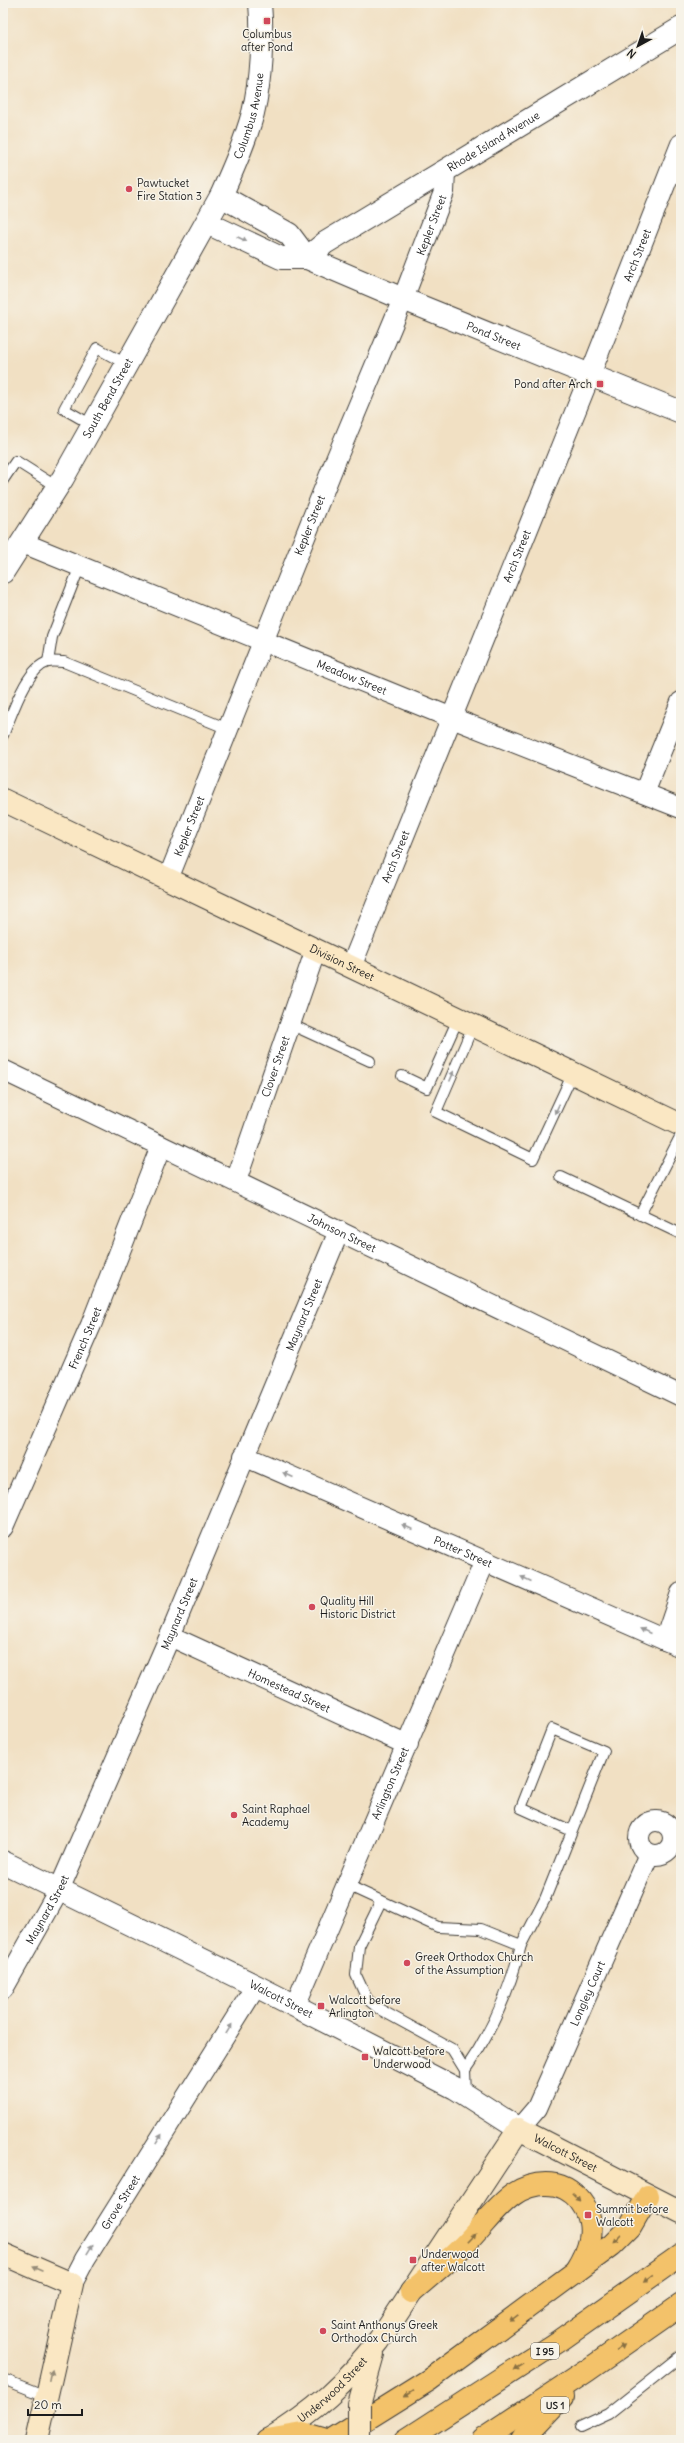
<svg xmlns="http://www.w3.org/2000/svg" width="684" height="2443" viewBox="0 0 684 2443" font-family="Delius,sans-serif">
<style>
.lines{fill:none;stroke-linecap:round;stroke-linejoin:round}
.service-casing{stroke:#3c3935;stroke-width:12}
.minor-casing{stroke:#3c3935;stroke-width:22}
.tertiary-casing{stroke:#3c3935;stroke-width:24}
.secondary-casing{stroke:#3c3935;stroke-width:24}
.primary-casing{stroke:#3c3935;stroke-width:24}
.motorway-casing{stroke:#3c3935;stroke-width:24}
.service{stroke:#fff;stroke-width:10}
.minor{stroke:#fff;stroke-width:20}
.tertiary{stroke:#fff;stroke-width:22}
.secondary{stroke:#fae7c3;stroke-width:22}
.primary{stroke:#f3c26a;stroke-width:22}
.motorway{stroke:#f3c26a;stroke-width:22}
.secondary-bridge-casing{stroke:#3c3935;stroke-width:24;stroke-linecap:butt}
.secondary-bridge{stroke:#fae7c3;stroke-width:22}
.oneway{fill:#999}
.oneway2{fill:#886f43}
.oneway3{fill:#968c78}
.poi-dot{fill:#d1495b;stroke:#f7f3e8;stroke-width:1.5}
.labels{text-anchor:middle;stroke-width:3;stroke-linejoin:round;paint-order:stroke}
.shield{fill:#f7f3e8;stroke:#5e5c59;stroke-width:1}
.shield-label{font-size:10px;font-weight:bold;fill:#1c1c1c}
.poi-label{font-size:11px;fill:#1c1c1c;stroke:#f7f3e8;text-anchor:start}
.street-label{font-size:11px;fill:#1c1c1c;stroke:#f7f3e8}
</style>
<rect width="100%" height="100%" fill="#f7f3e8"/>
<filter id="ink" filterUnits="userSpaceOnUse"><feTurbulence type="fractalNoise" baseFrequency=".025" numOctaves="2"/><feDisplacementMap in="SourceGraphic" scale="8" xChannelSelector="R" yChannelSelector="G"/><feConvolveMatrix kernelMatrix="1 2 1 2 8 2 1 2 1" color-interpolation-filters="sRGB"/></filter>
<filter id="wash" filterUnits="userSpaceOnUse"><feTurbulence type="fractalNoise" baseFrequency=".012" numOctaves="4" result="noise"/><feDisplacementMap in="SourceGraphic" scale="16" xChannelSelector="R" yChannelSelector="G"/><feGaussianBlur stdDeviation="0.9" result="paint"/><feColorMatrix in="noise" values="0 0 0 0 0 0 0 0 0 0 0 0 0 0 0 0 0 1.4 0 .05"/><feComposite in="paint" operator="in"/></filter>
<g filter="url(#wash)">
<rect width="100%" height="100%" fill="#f1e0c3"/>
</g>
<g filter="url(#ink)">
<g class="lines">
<g class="service-casing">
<g id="service">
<polyline points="92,425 64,409 97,348 126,364"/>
<polyline points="3,480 16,461 57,487"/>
<polyline points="48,662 52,637 80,566"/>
<path d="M 3,735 C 12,715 26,668 48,662 C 53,661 59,662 64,662 L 228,729"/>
<polyline points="290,1024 370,1061"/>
<polyline points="473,1026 436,1112 533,1159 573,1073"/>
<polyline points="402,1076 427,1088 458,1019"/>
<polyline points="561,1177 681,1234"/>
<polyline points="640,1215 681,1135"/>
<polyline points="347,1885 438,1927 481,1929 521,1945 545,1899 604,1751 552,1729 521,1808 572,1831"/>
<polyline points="381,1901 359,1946 356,1975 367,1999 379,2009 452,2049 465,2070 466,2094"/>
<path d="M 465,2070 C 491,2033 510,1990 521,1945"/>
<polyline points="3,2379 46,2396"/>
<polyline points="580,2427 608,2414 681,2356"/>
</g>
</g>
<g class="minor-casing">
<g id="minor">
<path id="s1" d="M 23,543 L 452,718 L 681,808"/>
<polyline points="644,793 681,702"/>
<path id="s2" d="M 168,879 L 337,457 L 403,299 L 444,192 L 445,171"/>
<path id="s3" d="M 351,967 L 590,375 L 681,144"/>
<path id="s4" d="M 3,1070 L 681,1396"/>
<path id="s5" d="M 236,1181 L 315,952"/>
<path id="s6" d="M 244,1456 L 681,1647"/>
<path id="s7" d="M 3,1527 L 91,1325 L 161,1146"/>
<path id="s8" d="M 170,1636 L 408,1745"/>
<polyline points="665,1640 681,1593"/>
<circle cx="656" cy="1838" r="17"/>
<path id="s9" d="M 3,1989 L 59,1890 L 170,1636 L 339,1231"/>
<path id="s10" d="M 295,2006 L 485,1561"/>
<path id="s11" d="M 519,2129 L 537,2108 L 649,1854"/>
<path id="s12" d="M 72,2284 L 85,2259 L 256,1986"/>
</g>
</g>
<g class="tertiary-casing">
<g id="tertiary">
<polyline points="221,196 289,234 307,258"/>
<path id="s13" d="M 207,223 L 281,258 L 307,258 L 403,299 L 681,412"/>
<path id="s14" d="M 307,258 L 325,243 L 681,28"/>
<path id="s15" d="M 3,572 L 63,478 L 221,196 C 233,169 245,142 253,113 C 261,80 263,37 260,3"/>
<path id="s16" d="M 3,1862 L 256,1986 L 455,2088 L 519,2129"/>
</g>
</g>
<g class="secondary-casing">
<g id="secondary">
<path id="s17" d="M 3,800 L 681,1125"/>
<polyline points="3,2254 72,2284 37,2440"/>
<polyline points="359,2405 373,2355"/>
<path id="s18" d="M 268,2440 C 316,2411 344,2385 379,2341 L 519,2129 L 681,2212"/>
</g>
</g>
<g class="primary-casing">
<polyline id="primary" points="267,2440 303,2434 324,2440"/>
</g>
<g class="motorway-casing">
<g id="motorway">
<path d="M 411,2292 C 429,2277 447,2262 464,2245 C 491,2219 512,2177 556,2185 C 569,2188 580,2198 586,2210 C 596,2231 589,2251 577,2270"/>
<polyline points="333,2440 429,2380 612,2245 630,2227 648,2196"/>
<polyline points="406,2440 559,2341 681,2255"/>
<polyline points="482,2440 588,2370 681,2305"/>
<polyline points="522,2440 563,2397"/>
</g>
</g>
<use href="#service" class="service"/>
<use href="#minor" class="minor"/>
<use href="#tertiary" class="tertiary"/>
<use href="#secondary" class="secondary"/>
<use href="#primary" class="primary"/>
<use href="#motorway" class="motorway"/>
<g class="secondary-bridge-casing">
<polyline id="secondary-bridge" points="359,2440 359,2405"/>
</g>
<use href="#secondary-bridge" class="secondary-bridge"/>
</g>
<defs><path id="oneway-solid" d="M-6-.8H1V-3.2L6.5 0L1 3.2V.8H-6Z"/></defs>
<g class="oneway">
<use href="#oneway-solid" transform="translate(242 239) rotate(25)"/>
<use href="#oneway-solid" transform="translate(452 1076) rotate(-67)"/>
<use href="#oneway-solid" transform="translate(557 1109) rotate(115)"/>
<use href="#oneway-solid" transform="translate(288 1475) rotate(-156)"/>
<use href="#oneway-solid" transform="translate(407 1527) rotate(-156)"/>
<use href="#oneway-solid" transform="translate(526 1579) rotate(-156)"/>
<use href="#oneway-solid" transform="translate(645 1631) rotate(-156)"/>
<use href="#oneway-solid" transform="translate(229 2029) rotate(-58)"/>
<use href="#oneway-solid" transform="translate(159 2139) rotate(-58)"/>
<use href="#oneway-solid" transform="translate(90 2249) rotate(-58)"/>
</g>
<g class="oneway2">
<use href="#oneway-solid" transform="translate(576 2197) rotate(46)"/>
<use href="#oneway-solid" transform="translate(472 2238) rotate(-46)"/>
<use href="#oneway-solid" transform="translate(618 2239) rotate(135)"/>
<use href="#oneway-solid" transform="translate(649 2278) rotate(144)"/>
<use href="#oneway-solid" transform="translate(514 2318) rotate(144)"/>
<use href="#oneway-solid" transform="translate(620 2348) rotate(-35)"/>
<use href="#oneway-solid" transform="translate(519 2367) rotate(148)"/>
<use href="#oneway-solid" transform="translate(409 2394) rotate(147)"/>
</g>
<g class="oneway3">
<use href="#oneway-solid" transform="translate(38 2269) rotate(-157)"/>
<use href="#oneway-solid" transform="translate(51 2375) rotate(-78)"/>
</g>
</g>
<g class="poi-dot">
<rect x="263" y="17" width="8" height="8" rx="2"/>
<circle cx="129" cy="189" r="4"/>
<rect x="596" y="380" width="8" height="8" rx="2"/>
<circle cx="312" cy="1607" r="4"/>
<circle cx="234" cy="1815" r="4"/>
<circle cx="407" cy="1963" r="4"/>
<rect x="317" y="2002" width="8" height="8" rx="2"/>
<rect x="361" y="2053" width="8" height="8" rx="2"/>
<rect x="584" y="2211" width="8" height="8" rx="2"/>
<rect x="409" y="2256" width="8" height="8" rx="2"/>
<circle cx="323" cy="2331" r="4"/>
</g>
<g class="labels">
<g class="shield">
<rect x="531" y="2343" width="28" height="16" rx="3"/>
<rect x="541" y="2397" width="28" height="16" rx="3"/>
</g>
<g class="shield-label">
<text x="545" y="2355">I 95</text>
<text x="555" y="2409">US 1</text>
</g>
<g class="poi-label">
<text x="267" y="38" text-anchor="middle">Columbus<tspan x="267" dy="13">after Pond</tspan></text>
<text x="137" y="187">Pawtucket<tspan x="137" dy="13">Fire Station 3</tspan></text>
<text x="592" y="388" text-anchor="end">Pond after Arch</text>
<text x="320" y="1605">Quality Hill<tspan x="320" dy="13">Historic District</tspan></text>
<text x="242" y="1813">Saint Raphael<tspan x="242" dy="13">Academy</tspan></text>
<text x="415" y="1961">Greek Orthodox Church<tspan x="415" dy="13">of the Assumption</tspan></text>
<text x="329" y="2004">Walcott before<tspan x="329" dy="13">Arlington</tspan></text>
<text x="373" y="2055">Walcott before<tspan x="373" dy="13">Underwood</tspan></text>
<text x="596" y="2213">Summit before<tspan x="596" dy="13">Walcott</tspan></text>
<text x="421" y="2258">Underwood<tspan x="421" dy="13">after Walcott</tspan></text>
<text x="331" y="2329">Saint Anthonys Greek<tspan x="331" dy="13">Orthodox Church</tspan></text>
</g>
<g class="street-label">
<text dy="4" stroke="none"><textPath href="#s15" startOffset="520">Columbus Avenue</textPath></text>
<text dy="4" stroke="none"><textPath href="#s14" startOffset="220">Rhode Island Avenue</textPath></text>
<text dy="4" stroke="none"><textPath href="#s2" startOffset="705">Kepler Street</textPath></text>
<text dy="4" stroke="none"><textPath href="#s3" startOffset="767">Arch Street</textPath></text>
<text dy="4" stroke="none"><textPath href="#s13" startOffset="310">Pond Street</textPath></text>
<text dy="4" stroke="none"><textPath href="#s15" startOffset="203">South Bend Street</textPath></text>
<text dy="4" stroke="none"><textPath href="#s2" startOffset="381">Kepler Street</textPath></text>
<text dy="4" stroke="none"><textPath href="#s3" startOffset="443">Arch Street</textPath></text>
<text dy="4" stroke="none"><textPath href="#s1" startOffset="355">Meadow Street</textPath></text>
<text dy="4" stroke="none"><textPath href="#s2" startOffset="57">Kepler Street</textPath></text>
<text dy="4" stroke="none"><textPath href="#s3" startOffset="119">Arch Street</textPath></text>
<text dy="4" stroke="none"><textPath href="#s17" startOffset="376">Division Street</textPath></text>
<text dy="4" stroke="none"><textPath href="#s5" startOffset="121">Clover Street</textPath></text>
<text dy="4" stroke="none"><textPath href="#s4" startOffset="376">Johnson Street</textPath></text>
<text dy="4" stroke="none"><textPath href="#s9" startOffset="739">Maynard Street</textPath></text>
<text dy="4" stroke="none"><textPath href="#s7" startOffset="206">French Street</textPath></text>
<text dy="4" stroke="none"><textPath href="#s6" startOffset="239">Potter Street</textPath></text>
<text dy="4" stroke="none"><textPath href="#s9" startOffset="415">Maynard Street</textPath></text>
<text dy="4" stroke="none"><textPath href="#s8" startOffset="131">Homestead Street</textPath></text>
<text dy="4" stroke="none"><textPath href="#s10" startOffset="242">Arlington Street</textPath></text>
<text dy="4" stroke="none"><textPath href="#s9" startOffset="91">Maynard Street</textPath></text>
<text dy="4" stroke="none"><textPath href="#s11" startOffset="153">Longley Court</textPath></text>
<text dy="4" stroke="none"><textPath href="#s16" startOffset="310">Walcott Street</textPath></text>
<text dy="4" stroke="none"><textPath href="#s18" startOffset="456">Walcott Street</textPath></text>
<text dy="4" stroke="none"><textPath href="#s12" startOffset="95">Grove Street</textPath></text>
<text dy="4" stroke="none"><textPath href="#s18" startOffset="82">Underwood Street</textPath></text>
</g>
</g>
<rect width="684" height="2443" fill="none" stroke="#f7f3e8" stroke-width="16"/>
<g transform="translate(638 46) rotate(220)" stroke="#f7f3e8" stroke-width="3" paint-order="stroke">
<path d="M0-3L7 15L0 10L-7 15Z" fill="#1c1c1c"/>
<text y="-6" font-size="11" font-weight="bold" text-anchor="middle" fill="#1c1c1c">N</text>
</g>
<path d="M28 2409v6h54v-6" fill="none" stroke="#1c1c1c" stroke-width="2"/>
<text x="34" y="2409" font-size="12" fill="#1c1c1c" stroke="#f7f3e8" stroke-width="3" paint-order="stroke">20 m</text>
</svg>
